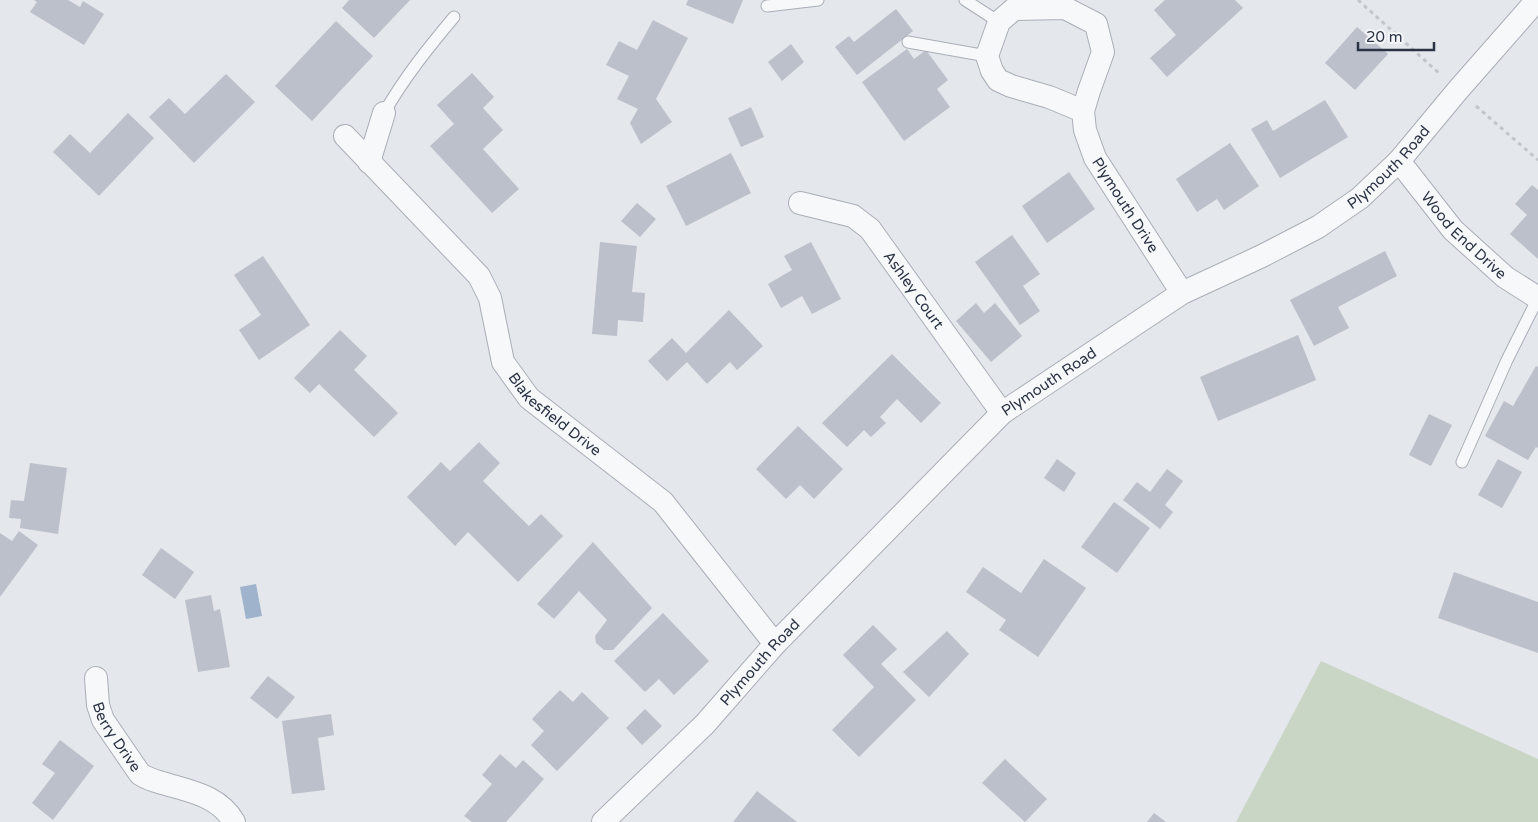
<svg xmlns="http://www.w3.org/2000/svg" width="1538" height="822" viewBox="0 0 1538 822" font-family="'Varela Round',sans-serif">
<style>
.green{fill:#c9d6c5}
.water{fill:#9fb4cc}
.building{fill:#bbc0ca}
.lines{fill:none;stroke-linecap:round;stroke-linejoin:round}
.lane-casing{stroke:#a9aeb7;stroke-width:13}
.street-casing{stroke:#a9aeb7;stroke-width:24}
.path{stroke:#c2c5cb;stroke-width:3;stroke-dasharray:4 4;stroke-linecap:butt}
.lane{stroke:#f7f8fa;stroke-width:11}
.street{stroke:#f7f8fa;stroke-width:22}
.labels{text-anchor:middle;stroke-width:4;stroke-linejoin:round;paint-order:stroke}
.street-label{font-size:15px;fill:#2b3445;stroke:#f4f6f9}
</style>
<rect width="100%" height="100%" fill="#e4e7ec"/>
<polygon class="green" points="1321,661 1538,759 1538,822 1236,822"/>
<polygon class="water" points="256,584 262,616 246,619 240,587"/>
<g class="building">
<polygon points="34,0 68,0 80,7 83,1 104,14 84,45 30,12 37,2"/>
<polygon points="349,0 410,0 374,38 342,8"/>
<polygon points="688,0 743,0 733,24 686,5"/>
<polygon points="1165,0 1235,0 1243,8 1167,77 1150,58 1176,35 1154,10"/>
<polygon points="896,9 913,31 857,75 835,47 849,36 854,42"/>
<polygon points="653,20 688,38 656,99 672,122 641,144 630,123 638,109 617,99 629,76 606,65 619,41 637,50"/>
<polygon points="336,21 373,56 312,121 275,86"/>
<polygon points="1357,27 1388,54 1355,90 1325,63"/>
<polygon points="791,44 804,62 782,81 768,62"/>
<polygon points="907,49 914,59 926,50 948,80 937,89 950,107 904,141 862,82"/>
<polygon points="472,73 494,97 483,108 503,130 483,149 519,189 492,213 430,146 454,124 437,105"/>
<polygon points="226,74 255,102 194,163 149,117 169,98 185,114"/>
<polygon points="1325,100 1348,137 1280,178 1251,129 1267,120 1273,131"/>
<polygon points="751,107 764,137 741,147 728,118"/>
<polygon points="128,113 154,138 99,196 53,152 70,134 90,153"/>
<polygon points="1230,143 1259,186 1224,210 1217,199 1197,212 1176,179"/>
<polygon points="731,153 751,193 686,226 666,186"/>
<polygon points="1069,172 1095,209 1047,243 1022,206"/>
<polygon points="1532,185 1538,190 1538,259 1510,234 1527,215 1515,204"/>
<polygon points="637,203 656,219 640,237 621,221"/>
<polygon points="1012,235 1040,274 1023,286 1040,311 1020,325 975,262"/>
<polygon points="600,242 637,246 632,292 645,293 643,322 618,320 617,336 592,334"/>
<polygon points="811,242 841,299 812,314 802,296 781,308 768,284 792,270 784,256"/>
<polygon points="1385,251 1397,276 1338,307 1349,328 1314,346 1290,300"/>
<polygon points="263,256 310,325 259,360 239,330 261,315 234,275"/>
<polygon points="976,303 984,313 995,303 1022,336 991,362 956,321"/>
<polygon points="729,310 763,346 737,370 730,362 707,384 687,362 667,381 648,361 672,338 686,353"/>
<polygon points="340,330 367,356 354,370 398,413 374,437 319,384 310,393 294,378"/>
<polygon points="1298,335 1316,380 1218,421 1200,377"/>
<polygon points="892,354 941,403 921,423 897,399 880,417 886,423 871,437 864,430 847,447 822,423"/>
<polygon points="1536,366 1538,367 1538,448 1536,447 1528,460 1485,436 1504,401 1513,406"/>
<polygon points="1429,414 1452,425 1431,466 1409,455"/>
<polygon points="798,426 843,469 814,499 800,485 786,499 756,469"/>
<polygon points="479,442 500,463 483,481 529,526 541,514 563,536 518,582 468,532 455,546 407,497 441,462 450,471"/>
<polygon points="1057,459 1076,473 1064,492 1044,478"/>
<polygon points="1498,459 1522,472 1502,508 1478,495"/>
<polygon points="30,463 67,468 58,534 20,528 21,519 9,518 11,500 24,501"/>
<polygon points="1167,469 1183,481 1165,505 1173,512 1160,529 1123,500 1137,482 1150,492"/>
<polygon points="1114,502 1150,528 1117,573 1081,547"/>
<polygon points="19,531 38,545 0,597 0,533 12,541"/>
<polygon points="593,542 652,608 613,650 604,650 596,643 595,636 607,620 579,591 554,619 537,604"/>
<polygon points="161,548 194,572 175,599 142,575"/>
<polygon points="1044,559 1086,588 1038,657 999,630 1006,620 966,592 983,567 1021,593"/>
<polygon points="1454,572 1538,602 1538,653 1438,618"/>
<polygon points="211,595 214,611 220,609 230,667 198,672 185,600"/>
<polygon points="663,613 709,661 674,695 659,679 645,692 614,661"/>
<polygon points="873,625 897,649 881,664 916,700 859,757 832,730 874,687 843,655"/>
<polygon points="947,631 969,654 929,697 903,672"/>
<polygon points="268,676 295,697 277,719 250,698"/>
<polygon points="560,690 573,702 582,692 609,718 557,771 531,745 544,731 532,719"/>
<polygon points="645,709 662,726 642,745 626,728"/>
<polygon points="331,714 334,735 318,738 325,790 292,794 282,721"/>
<polygon points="60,740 94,766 53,820 32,803 55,773 42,764"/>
<polygon points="500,754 516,768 523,760 544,779 506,822 472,822 464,816 492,784 482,775"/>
<polygon points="1005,759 1047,799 1025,822 982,783"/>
<polygon points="757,791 797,822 733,822"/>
<polygon points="1154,813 1166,822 1147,822"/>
</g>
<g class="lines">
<g class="lane-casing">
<g id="lane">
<polyline points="965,0 999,22"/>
<polyline points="767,6 818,0"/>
<polyline points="908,42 987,56"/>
<path d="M 384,113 C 404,78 428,48 454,17"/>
<polyline points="1462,462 1507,360 1538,298"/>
</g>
</g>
<g class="street-casing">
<g id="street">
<path id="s1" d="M 1083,111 L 1089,91 L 1103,52 L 1096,24 L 1065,8 L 1014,9 L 999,22 L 987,56 L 992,71 L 998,80 L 1011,86 L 1049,97 L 1083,111 L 1085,130 L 1095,158 L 1182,293"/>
<path id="s2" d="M 345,136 L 479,276 L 490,298 L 503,362 L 529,398 L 663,502 L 775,644"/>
<path id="s3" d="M 1399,161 L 1453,230 L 1505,277 L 1538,298"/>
<polyline points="369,162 384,113"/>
<path id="s4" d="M 800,203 L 853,216 L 870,229 L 1002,413"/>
<path id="s5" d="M 96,678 L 98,705 L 103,720 L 140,774 C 149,780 156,781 166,784 C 192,792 219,796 234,822"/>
<path id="s6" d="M 603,822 L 705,724 L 775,644 L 1002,413 L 1182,293 L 1262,256 L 1318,227 L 1360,198 L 1399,161 L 1458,90 L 1537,0"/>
</g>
</g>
<g class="path">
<polyline points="1358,0 1440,74"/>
<polyline points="1476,106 1538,160"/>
</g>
<use href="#lane" class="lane"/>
<use href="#street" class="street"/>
</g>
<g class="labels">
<g class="street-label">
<text dy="5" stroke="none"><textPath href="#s6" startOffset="1032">Plymouth Road</textPath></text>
<text dy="5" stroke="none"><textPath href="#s1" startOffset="455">Plymouth Drive</textPath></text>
<text dy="5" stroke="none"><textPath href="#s3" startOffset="99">Wood End Drive</textPath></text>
<text dy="5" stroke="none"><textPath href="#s4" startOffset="151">Ashley Court</textPath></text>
<text dy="5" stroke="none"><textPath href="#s6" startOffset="628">Plymouth Road</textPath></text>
<text dy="5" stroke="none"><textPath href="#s2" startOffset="358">Blakesfield Drive</textPath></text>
<text dy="5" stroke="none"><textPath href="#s6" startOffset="224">Plymouth Road</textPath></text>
<text dy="5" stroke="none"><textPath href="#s5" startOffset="64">Berry Drive</textPath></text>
</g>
</g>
<path d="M1358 42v8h76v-8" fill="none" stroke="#2b3445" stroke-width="2.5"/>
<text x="1366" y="42" font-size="15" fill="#2b3445" stroke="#f4f6f9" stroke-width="4" paint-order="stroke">20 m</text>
</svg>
